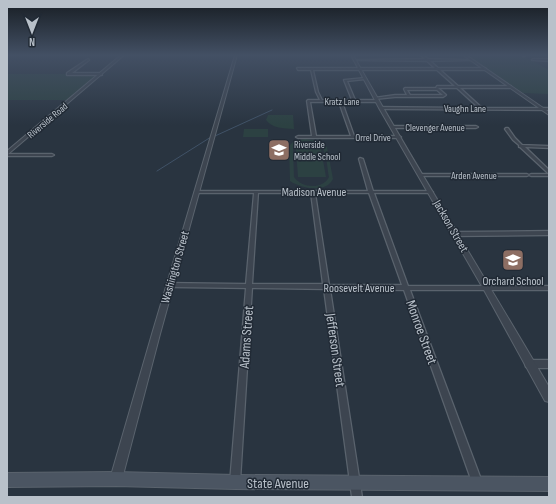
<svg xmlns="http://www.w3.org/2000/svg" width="556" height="504" viewBox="0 0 556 504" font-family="'Sofia Sans Condensed',sans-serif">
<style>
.green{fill:#2c4142;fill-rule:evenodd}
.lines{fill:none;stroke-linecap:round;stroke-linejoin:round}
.stream{stroke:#405267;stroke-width:1}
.minor-casing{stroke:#5a636d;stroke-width:2.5}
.tertiary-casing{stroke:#5a636d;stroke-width:2}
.secondary-casing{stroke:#5a636d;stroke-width:2}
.minor{fill:#3d4550;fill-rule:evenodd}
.tertiary{fill:#3d4550;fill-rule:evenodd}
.secondary{fill:#4b5562;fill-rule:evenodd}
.labels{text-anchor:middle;stroke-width:3;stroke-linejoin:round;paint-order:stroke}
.far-street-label{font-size:10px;fill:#b9c1ca;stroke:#212a35}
.far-poi-label{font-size:10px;fill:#b9c1ca;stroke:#212a35;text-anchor:start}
.street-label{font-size:12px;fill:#b9c1ca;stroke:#212a35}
.poi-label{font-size:12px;fill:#b9c1ca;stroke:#212a35}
.near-street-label{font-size:14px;fill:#b9c1ca;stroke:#212a35}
</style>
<rect width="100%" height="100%" fill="#293440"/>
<g class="green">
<polygon points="468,56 523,56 549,70 549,94 523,93"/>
<polygon points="7,74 100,74 68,100 7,100"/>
<path d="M 268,115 L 293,115 L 294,129 C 283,128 273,129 266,120 Z"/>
<polygon points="244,129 268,129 268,137 243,137"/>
<path d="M 305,139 L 318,141 L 327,147 L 333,179 C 326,194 300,188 290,181 L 289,146 L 294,141 ZM 310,141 C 328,144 326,162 329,177 C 323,190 301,188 294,177 L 293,146 L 301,142 Z"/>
<polygon points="296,149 321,149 326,177 298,177"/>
</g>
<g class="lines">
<g class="stream">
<polyline points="215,136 272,110"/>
<polyline points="157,171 211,137"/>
</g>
<g class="minor-casing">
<g id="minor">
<path d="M 421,55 L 423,55 L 428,59 L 472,60 L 430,61 L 438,68 L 485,68 L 486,69 L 485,70 L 440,70 L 458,86 L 511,86 L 510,88 L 460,88 L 482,108 L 549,108 L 549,110 L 381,109 L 380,109 L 380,107 L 479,108 L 457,88 L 436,88 L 437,86 L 455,86 L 437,70 L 313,70 L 318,92 L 322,100 L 339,100 L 340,99 L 342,100 L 352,100 L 344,80 L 365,78 L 366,79 L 347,81 L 355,100 L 377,100 L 378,101 L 378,102 L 342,102 L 354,136 L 399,136 L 401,137 L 399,138 L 298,138 L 296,137 L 298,136 L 312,136 L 307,101 L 308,100 L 320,100 L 316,92 L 311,70 L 298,70 L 297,68 L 435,68 L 427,61 L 354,60 L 425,59 ZM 310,102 L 339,102 L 351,136 L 316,136 Z"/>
<polygon points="522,55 524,55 525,56 523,56"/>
<polygon points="88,59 89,60 72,73 101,73 102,75 67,75 67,73"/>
<polygon points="533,59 549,59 549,61 532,60"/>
<path d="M 405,88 L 438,88 L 446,95 L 443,97 L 395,97 L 375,99 L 374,98 L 395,95 L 407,95 L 404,89 ZM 407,90 L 437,90 L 443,95 L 410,95 Z"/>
<polygon points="392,126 476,126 478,127 476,128 392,128"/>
<polygon points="506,128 508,128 515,138 522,145 549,146 549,148 525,147 549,170 549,173 548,173 520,147 519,147 519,145 513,140 505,129"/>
<polygon points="7,154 52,154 54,155 52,156 7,156"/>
<path d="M 360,158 L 363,159 L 373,191 L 431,191 L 433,192 L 431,193 L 374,193 L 408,286 L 549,286 L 549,290 L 410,290 L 482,482 L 480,485 L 477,487 L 474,485 L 472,482 L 404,290 L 330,289 L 362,497 L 352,497 L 324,289 L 252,288 L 240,482 L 238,485 L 235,487 L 232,485 L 230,482 L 246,288 L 170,287 L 168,287 L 167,285 L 168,283 L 170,283 L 246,284 L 254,193 L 197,193 L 195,192 L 197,191 L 368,191 L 359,159 ZM 258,193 L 311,193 L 323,284 L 252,284 ZM 315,193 L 369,193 L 402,285 L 329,285 Z"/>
<polygon points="420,174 527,174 529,175 531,174 549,174 549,176 531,176 529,175 527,176 421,176 419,175"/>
<polygon points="549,231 549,235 456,236 453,234 456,232"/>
<polygon points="529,360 549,360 549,368 529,368 526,367 525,364 526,361"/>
</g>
</g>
<g class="tertiary-casing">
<g id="tertiary">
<polygon points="121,55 124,55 7,155 7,151"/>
<polygon points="235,55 237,55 160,334 122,479 120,483 116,485 112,483 110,479 152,334"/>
<path d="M 351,55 L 353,55 C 416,167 484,276 549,387 L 549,402 L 545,401 L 484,290 L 379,108 Z"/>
<polygon points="463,55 466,55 549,112 549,115"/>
</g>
</g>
<g class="secondary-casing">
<polygon id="secondary" points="116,472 235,475 549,477 549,491 235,489 116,486 7,487 7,473"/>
</g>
<use href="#minor" class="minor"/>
<use href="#tertiary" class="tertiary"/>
<use href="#secondary" class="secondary"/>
</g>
<linearGradient id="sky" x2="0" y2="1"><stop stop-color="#171d23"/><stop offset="0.44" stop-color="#435064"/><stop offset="1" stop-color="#435064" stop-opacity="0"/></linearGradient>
<rect width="556" height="125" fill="url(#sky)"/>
<defs>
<g id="school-square" transform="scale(1.15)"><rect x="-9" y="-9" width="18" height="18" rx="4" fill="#8d6e63" stroke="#212a35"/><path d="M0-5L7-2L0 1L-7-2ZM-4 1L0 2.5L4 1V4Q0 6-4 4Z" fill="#fff"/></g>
</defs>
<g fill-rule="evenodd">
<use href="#school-square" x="279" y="150"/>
<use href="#school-square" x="513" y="260"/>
</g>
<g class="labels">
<g class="far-street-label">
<text x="342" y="105">Kratz Lane</text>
<text x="465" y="112">Vaughn Lane</text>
<text transform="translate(47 120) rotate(-40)" y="4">Riverside Road</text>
<text x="435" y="131">Clevenger Avenue</text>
<text x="373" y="141">Orrel Drive</text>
<text x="474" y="179">Arden Avenue</text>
</g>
<g class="far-poi-label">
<text x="294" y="148">Riverside<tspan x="294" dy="12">Middle School</tspan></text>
</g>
<g class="street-label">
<text x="314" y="196">Madison Avenue</text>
<text transform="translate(451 226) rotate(60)" y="4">Jackson Street</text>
<text transform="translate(175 267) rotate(-74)" y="4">Washington Street</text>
<text x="359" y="292">Roosevelt Avenue</text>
</g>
<g class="poi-label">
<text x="513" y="285">Orchard School</text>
</g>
<g class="near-street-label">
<text transform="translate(422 332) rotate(70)" y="5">Monroe Street</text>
<text transform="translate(246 337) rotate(-86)" y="5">Adams Street</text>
<text transform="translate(336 350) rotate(82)" y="5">Jefferson Street</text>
<text x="278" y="488">State Avenue</text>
</g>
</g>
<rect width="556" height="504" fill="none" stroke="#b9c1ca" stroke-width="16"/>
<g transform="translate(32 32) rotate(180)" stroke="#212a35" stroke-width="3" paint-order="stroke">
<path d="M0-3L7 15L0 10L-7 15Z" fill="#b9c1ca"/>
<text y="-6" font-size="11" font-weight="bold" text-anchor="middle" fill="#b9c1ca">N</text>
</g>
</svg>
